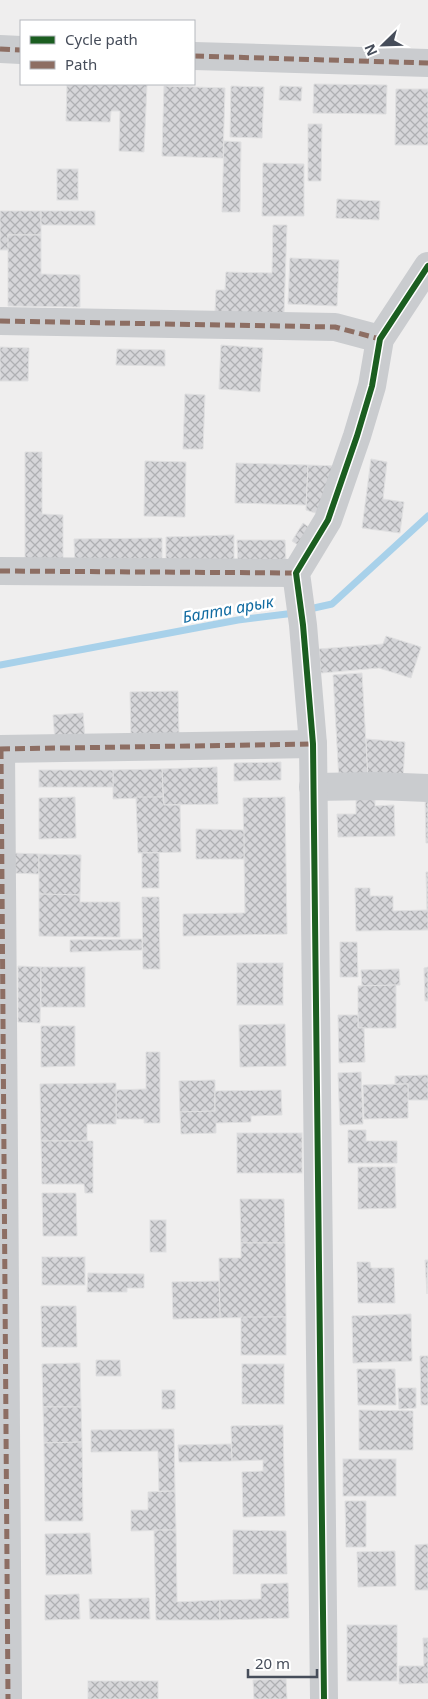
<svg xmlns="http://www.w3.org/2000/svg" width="428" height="1699" viewBox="0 0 428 1699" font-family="'Noto Sans',sans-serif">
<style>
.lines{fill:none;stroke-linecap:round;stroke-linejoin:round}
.stream{stroke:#a8d1ea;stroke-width:7}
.building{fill:url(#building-cross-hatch);stroke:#e0e0e1}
.minor{stroke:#cacccf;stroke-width:28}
.quiet{stroke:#8d6e63;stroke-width:5;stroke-dasharray:10 5;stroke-linecap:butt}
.cycleway-casing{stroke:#fff;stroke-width:9}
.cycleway{stroke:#1b5e20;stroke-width:6}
.labels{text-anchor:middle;stroke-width:5;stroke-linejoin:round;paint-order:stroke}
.water-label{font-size:16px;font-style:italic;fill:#116ba1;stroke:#fff}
</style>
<defs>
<pattern id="building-cross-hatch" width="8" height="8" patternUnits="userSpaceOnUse" patternTransform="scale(1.25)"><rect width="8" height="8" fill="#d6d6d9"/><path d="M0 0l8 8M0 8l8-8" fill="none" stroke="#afb0b3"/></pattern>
</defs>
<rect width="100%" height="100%" fill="#efeeee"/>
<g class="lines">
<g class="stream">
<polyline points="305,610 332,604 428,516"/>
<polyline points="0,665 238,620 295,613"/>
</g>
</g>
<g class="building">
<polygon points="67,84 147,84 144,152 119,151 120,111 111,111 110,122 66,121"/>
<polygon points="314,84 387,85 386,114 313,113"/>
<polygon points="164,86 225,88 223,158 162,156"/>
<polygon points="231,86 264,87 262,138 230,137"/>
<polygon points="280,86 302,87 301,101 279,100"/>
<polygon points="396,89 428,89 428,145 395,145"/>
<polygon points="308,124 322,124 321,181 308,181"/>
<polygon points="224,141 241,142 240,212 222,212"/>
<polygon points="263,163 304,164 304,216 262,216"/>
<rect x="57" y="169" width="21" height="31"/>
<polygon points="337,199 380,201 379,220 336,218"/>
<polygon points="0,211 41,211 41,235 8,235 9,250 0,250"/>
<rect x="41" y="211" width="54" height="14"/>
<polygon points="273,225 287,225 284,314 215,312 216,290 225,290 226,272 272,273"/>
<polygon points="8,235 41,235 41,274 80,275 80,307 8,306"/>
<polygon points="290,258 339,260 337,306 288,304"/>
<polygon points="221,345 263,348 260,392 219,389"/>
<polygon points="0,347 29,348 28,381 0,381"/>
<polygon points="117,349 165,350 165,366 116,365"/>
<polygon points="185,394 205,395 203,449 183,449"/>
<polygon points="25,452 42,452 42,514 63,515 63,563 25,563"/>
<polygon points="371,459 387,462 383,499 404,502 400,533 362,528"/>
<polygon points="145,461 186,462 185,517 144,516"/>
<polygon points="236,463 308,465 306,505 235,503"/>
<polygon points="308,465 338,466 322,515 306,510"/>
<polygon points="303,523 313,530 301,547 292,541"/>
<polygon points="234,535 234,562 166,563 166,537"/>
<polygon points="162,538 162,565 75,566 74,539"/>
<polygon points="237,540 285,540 286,563 238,564"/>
<polygon points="386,636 421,647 411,678 379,668 321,673 319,649 383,644"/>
<polygon points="362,673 368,779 339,781 333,675"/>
<polygon points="178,691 179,736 131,737 130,692"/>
<polygon points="83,713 85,739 55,741 53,715"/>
<polygon points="366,739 405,742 403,781 368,779"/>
<polygon points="281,762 281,780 234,781 234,763"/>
<polygon points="217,767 218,804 164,805 162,769"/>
<polygon points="162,769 163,797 113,799 113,770"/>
<rect x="39" y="770" width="74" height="17"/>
<polygon points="425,795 428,795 428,843 426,843"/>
<polygon points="75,797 76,838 39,839 39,798"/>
<polygon points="136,797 163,797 164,805 180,805 181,852 138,853"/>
<polygon points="285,797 287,934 183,936 183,914 245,913 243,798"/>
<polygon points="356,798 375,798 375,806 394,805 395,836 338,837 337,814 356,814"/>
<polygon points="196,829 244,830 244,859 196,859"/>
<polygon points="12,853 39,854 39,874 12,873"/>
<rect x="142" y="853" width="17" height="35"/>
<polygon points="39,854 81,855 80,895 39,894"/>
<polygon points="426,872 428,872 428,930 356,931 355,888 370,888 370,896 393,896 393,911 427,910"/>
<polygon points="39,894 80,895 80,902 120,902 120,937 39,936"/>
<polygon points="142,897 159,897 160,969 143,969"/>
<polygon points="142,939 142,950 70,952 70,940"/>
<polygon points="340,942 357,942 358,977 340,977"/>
<rect x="237" y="963" width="46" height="42"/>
<polygon points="18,966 41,967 40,1023 18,1022"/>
<rect x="41" y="967" width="44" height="40"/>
<polygon points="428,967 428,1001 425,1001 424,968"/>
<polygon points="399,969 400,985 362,986 361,970"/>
<polygon points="396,985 396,1028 358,1028 358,986"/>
<polygon points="338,1015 358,1015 358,1028 364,1028 365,1062 339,1063"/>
<polygon points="285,1024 286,1066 240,1067 239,1025"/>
<polygon points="41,1026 75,1026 75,1066 41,1067"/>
<polygon points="146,1052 160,1052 160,1123 144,1123 144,1119 116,1119 116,1090 146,1089"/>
<polygon points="361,1072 363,1124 340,1125 338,1073"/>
<polygon points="428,1075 428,1100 408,1100 408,1084 395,1084 395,1076"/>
<polygon points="215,1080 215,1111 180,1112 179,1081"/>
<polygon points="116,1083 116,1124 87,1124 87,1141 41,1141 40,1084"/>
<polygon points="408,1084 408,1118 364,1119 363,1085"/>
<polygon points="281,1090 282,1115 251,1116 251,1122 216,1123 216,1133 181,1134 180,1112 215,1111 215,1091"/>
<polygon points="348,1130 366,1130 366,1141 397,1141 397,1163 348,1163"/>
<rect x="237" y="1133" width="65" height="40"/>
<polygon points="41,1141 93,1141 93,1193 85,1193 84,1184 42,1184"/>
<polygon points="358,1167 395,1167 396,1208 358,1209"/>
<polygon points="42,1193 76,1193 77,1236 43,1236"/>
<polygon points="240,1199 284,1199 285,1243 241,1243"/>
<rect x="150" y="1220" width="16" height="32"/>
<polygon points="241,1243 285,1243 286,1317 220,1318 219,1258 241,1258"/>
<rect x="42" y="1257" width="43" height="28"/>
<polygon points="425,1260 428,1260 427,1294"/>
<polygon points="357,1262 370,1262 371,1268 394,1268 395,1303 358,1303"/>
<polygon points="88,1273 144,1274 144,1288 127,1288 127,1292 87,1292"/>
<polygon points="219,1281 220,1318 173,1319 172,1282"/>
<polygon points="41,1306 76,1306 77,1347 42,1347"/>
<polygon points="411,1314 412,1361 353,1363 352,1316"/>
<rect x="241" y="1317" width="45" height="38"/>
<polygon points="420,1356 428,1356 428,1405 421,1405"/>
<polygon points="96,1360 120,1360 121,1376 96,1376"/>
<polygon points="80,1363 81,1407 43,1407 42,1364"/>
<rect x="242" y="1364" width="42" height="40"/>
<polygon points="357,1369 395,1369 396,1405 358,1405"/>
<polygon points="398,1388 416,1388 416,1408 399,1409"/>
<rect x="162" y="1390" width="13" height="19"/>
<polygon points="43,1407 81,1407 82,1442 44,1443"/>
<polygon points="359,1410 413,1411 413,1450 359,1450"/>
<polygon points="283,1425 285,1516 243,1517 242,1472 263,1471 263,1460 232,1461 231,1426"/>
<polygon points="174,1429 175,1491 159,1491 158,1451 91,1452 91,1430"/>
<polygon points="82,1442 83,1521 45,1521 44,1443"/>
<polygon points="231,1444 232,1461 179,1462 178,1445"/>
<rect x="343" y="1459" width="53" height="37"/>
<polygon points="175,1491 176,1530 131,1531 131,1510 148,1510 148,1492"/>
<polygon points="345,1501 366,1501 366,1547 346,1547"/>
<polygon points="154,1530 176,1530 177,1602 220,1600 220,1620 156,1620"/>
<polygon points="233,1530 286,1531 287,1574 233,1574"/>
<polygon points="90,1533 92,1574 46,1575 45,1534"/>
<polygon points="428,1544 428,1590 415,1590 415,1545"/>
<polygon points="395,1551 396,1586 358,1587 357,1552"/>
<polygon points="288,1583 289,1618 220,1620 220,1600 261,1599 261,1584"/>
<polygon points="79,1594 80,1619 45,1620 45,1595"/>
<polygon points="149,1598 150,1619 90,1619 89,1599"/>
<rect x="347" y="1625" width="50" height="56"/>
<polygon points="423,1638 428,1638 428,1683 399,1684 399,1666 424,1666"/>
<polygon points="286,1679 287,1699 254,1699 253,1680"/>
<rect x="88" y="1681" width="70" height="18"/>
</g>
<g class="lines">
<g class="minor">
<polyline points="0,49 21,50"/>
<polyline points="194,56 428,63"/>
<polyline points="0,321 335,327 380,339"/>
<polyline points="0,571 296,573"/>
<polyline points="0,749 313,744"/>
<polyline points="1,749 8,1699"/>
<polyline points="313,787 377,786 428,788"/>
<polyline points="324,1699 313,744 303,625 296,573 328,520 357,436 372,386 380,339 428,266"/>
</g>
<g class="quiet">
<polyline points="0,49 21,50"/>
<polyline points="194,56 428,63"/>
<polyline points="0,321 335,327 380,339"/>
<polyline points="0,571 296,573"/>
<polyline points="0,749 313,744"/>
<polyline points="1,749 8,1699"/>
</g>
<g class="cycleway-casing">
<polyline id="cycleway" points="324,1699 313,744 303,625 296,573 328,520 357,436 372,386 380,339 428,266"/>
</g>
<use href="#cycleway" class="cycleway"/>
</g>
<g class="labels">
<g class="water-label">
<text transform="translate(228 609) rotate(-10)" y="6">Балта арык</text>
</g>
</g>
<rect x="20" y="20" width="175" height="65" fill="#ffffff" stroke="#b5b8bd"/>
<rect x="30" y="36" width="25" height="8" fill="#1b5e20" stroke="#b5b8bd"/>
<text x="65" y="45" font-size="15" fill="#464d5a">Cycle path</text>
<rect x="30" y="61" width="25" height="8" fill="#8d6e63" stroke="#b5b8bd"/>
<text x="65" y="70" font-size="15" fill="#464d5a">Path</text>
<g transform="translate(383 45) rotate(247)" stroke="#ffffff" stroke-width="4" paint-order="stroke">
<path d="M0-4L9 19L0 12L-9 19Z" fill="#464d5a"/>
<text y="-8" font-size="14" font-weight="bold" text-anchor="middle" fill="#464d5a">N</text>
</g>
<path d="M248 1669v8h69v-8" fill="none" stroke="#464d5a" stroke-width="2.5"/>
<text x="255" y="1669" font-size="15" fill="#464d5a" stroke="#ffffff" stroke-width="4" paint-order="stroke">20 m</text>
</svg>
